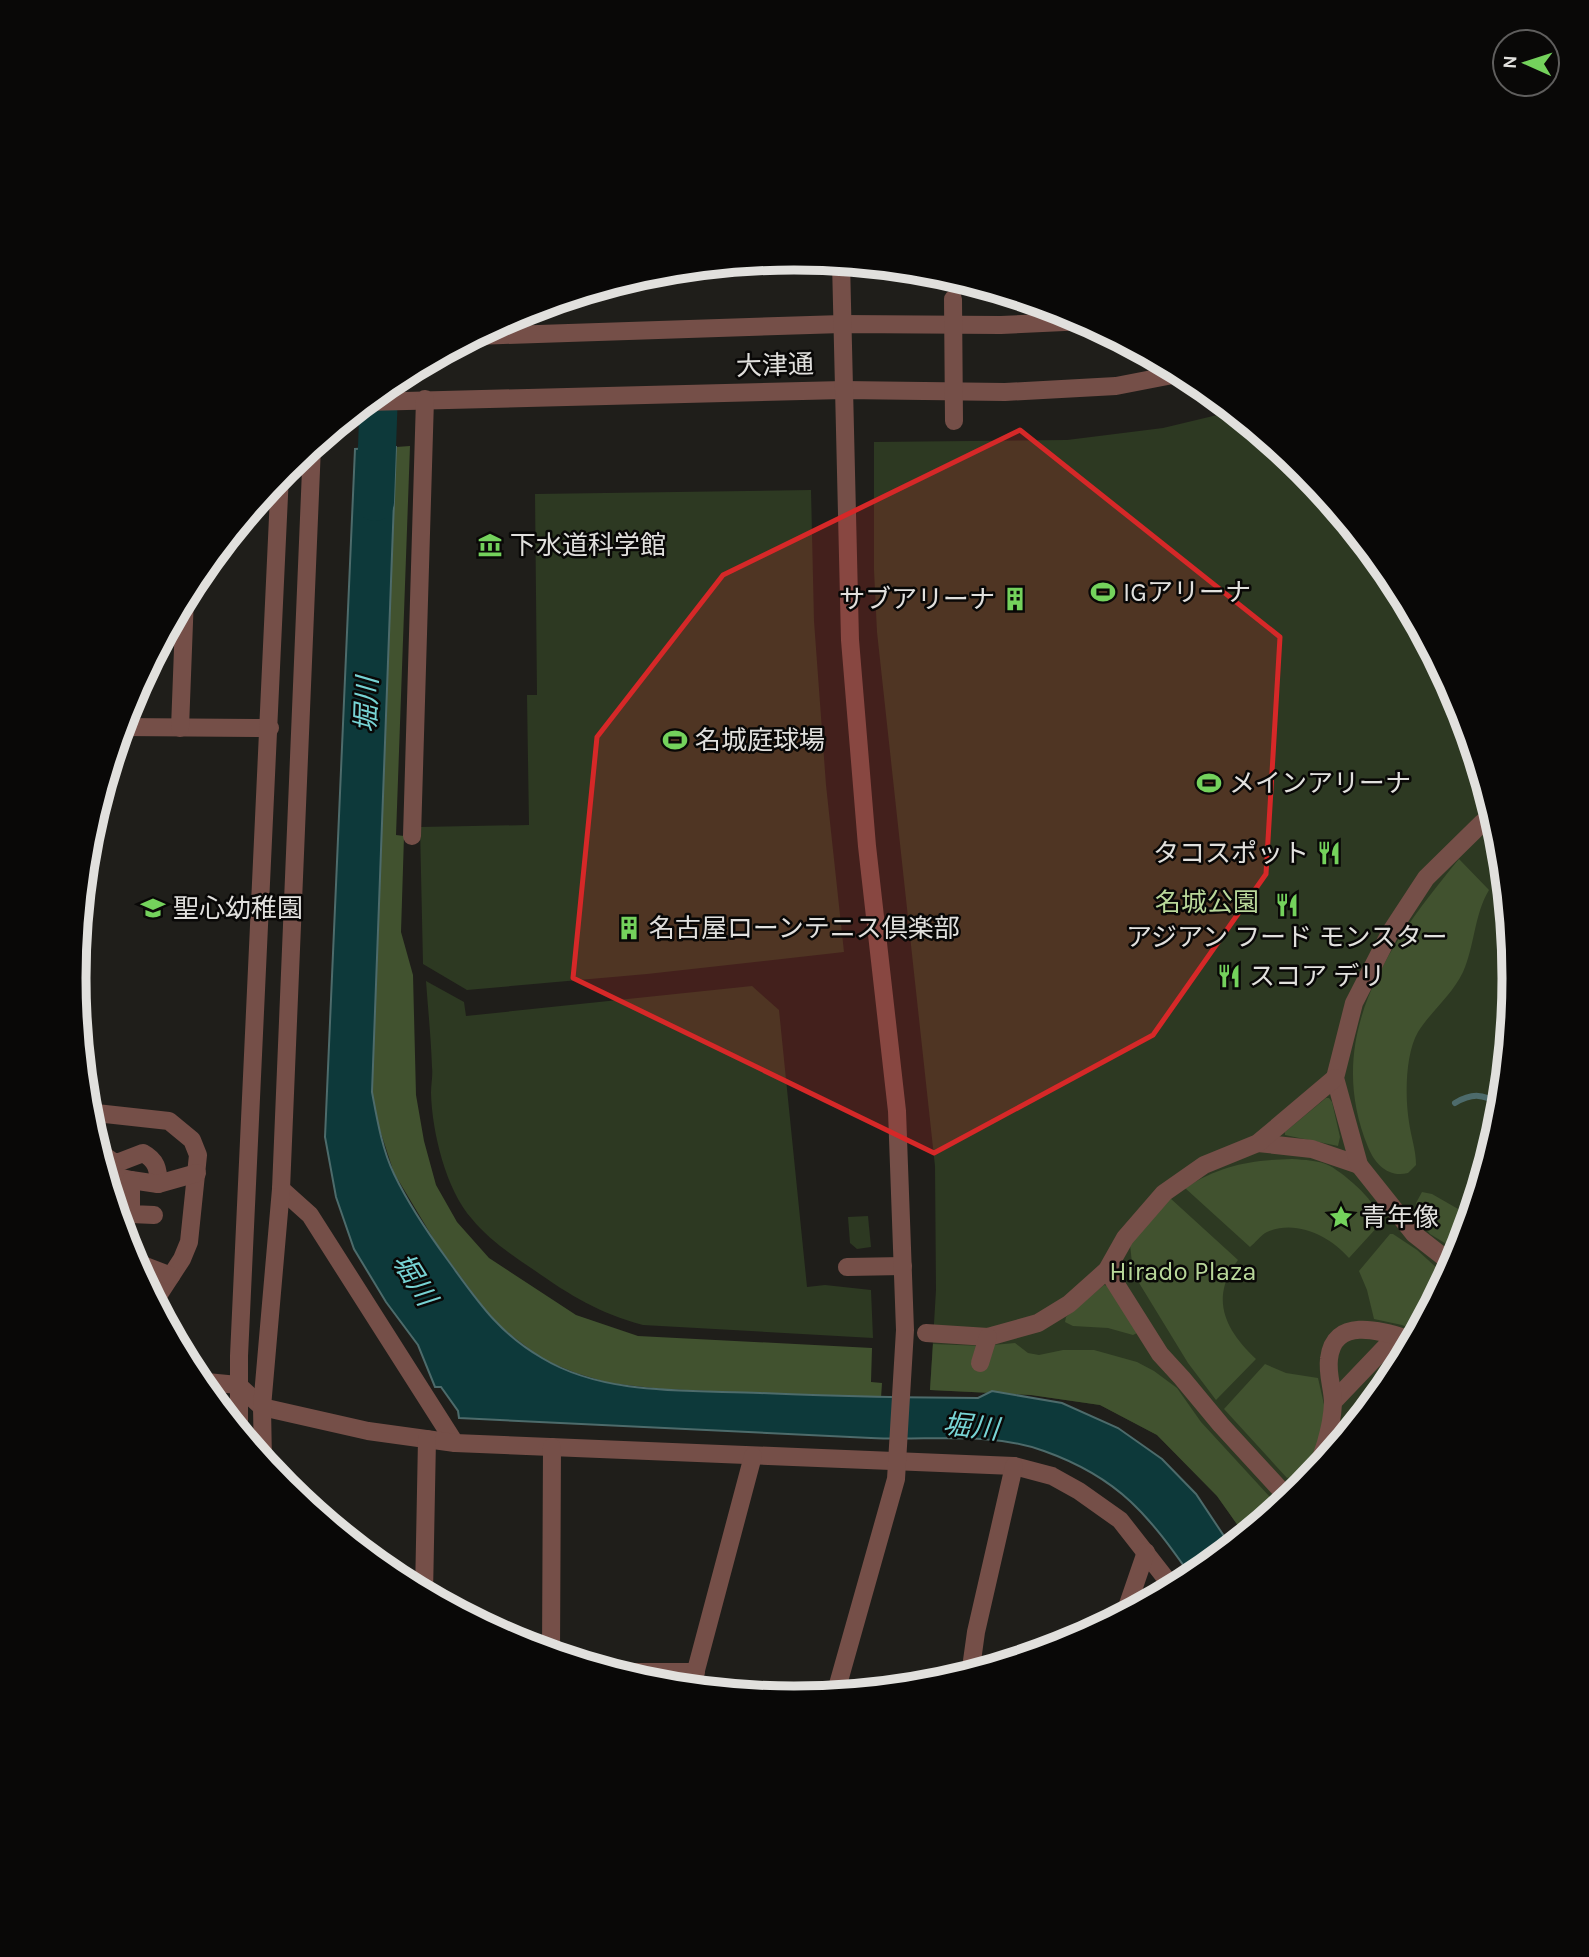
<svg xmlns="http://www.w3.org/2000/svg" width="1589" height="1957" viewBox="0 0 1589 1957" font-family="Karla,'Noto Sans JP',sans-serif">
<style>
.green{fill:#2d3922}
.forest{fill:#41522f}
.water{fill:#0d393a;stroke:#4d6b6b;stroke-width:2}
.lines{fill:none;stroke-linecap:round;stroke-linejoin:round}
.stream{stroke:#4d6b6b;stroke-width:6}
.river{stroke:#0d393a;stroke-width:38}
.minor{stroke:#754f48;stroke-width:18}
.minor-bridge{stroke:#754f48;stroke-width:18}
.marked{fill:#d62828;fill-opacity:0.2;stroke:#d62828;stroke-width:5;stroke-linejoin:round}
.labels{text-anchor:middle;stroke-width:5;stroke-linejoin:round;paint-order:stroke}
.street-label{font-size:26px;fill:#e1e0dd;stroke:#090807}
.poi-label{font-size:26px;fill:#e1e0dd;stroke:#090807;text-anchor:start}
.park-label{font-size:26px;fill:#b9d89a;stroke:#090807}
.water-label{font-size:28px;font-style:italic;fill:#77d3d4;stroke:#090807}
.rim{fill:none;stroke:#e1e0dd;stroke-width:9}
</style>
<rect width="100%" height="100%" fill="#1f1e1a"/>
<g class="green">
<polygon points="1234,411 1305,469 1394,578 1461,703 1502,838 1515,979 1502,1120 1460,1255 1394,1379 1304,1489 1246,1537 1217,1496 1157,1435 1100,1405 1031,1395 930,1390 936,1290 935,1166 877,632 874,570 874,442 1067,440 1163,428"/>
<polygon points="811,490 814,621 826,785 844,952 647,974 467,990 423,964 420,827 529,825 527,695 537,695 535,494"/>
<path d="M 426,981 L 464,1002 L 466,1016 L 752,986 L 779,1010 L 807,1287 L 825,1285 L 871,1290 L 873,1338 L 643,1325 C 599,1313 571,1296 534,1270 C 512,1255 489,1240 472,1219 C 446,1190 432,1132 431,1093 C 431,1084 433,1076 432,1067 C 431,1038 428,1009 426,981 Z"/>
<polygon points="868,1216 871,1247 857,1249 850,1243 848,1217"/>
</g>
<g class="forest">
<polygon points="410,446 396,835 404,836 401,932 413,975 416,1095 424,1141 436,1185 457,1222 489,1258 576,1315 638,1336 872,1348 871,1382 882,1383 881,1398 662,1389 609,1383 576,1373 544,1360 495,1323 436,1243 394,1173 377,1121 372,1092 396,447"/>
<path d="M 1459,859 L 1489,890 C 1474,915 1475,945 1463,972 C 1452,995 1432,1010 1418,1032 C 1405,1054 1405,1098 1409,1122 C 1411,1137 1416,1150 1416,1165 L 1408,1173 C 1388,1178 1375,1164 1368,1147 C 1322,1034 1390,943 1459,859 Z"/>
<polygon points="1326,1098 1329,1098 1332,1102 1340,1137 1338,1146 1285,1135 1285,1132"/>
<path d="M 1292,1159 C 1304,1160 1319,1160 1330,1166 C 1346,1175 1382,1205 1380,1224 L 1349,1258 C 1330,1236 1296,1219 1267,1232 C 1261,1235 1255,1243 1250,1247 L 1185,1188 C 1221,1165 1250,1160 1292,1159 Z"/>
<polygon points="1422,1192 1432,1194 1472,1217 1461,1253 1430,1234 1415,1215 1416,1203"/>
<path d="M 1170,1198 L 1238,1260 C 1209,1298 1225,1330 1256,1359 L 1216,1400 L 1188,1363 L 1133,1273 L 1130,1244 Z"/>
<polygon points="1390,1234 1393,1234 1417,1250 1448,1278 1419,1332 1402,1325 1374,1319 1367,1290 1359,1271"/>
<polygon points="1104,1285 1108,1286 1137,1333 1133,1335 1108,1328 1073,1326 1065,1322 1066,1317"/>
<polygon points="1015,1343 1028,1353 1039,1355 1063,1350 1094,1350 1137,1362 1154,1371 1177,1388 1201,1422 1280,1508 1246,1537 1217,1496 1157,1435 1100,1405 1031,1395 930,1390 933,1344 982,1346"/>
<polygon points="1265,1364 1286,1373 1318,1378 1325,1409 1318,1450 1303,1474 1287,1478 1224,1409"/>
</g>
<path class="water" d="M 396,447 L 372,1092 C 377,1119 382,1149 394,1174 C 408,1203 428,1233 447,1259 C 477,1300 497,1332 542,1358 C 605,1396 689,1390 760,1393 C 833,1396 905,1398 978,1398 L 992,1391 L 1062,1403 L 1118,1428 L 1162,1459 L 1196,1494 L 1232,1548 L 1195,1578 L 1193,1579 C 1149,1516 1120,1478 1044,1451 C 989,1431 929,1441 871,1438 C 733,1432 596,1425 459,1418 L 458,1411 L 441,1387 L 435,1387 L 418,1345 L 386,1302 L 354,1249 L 336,1197 L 325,1137 L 355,449 Z"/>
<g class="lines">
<path class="stream" d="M 1455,1103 C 1475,1091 1484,1096 1503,1104"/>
<polyline class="river" points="375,502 379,392"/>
<g class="minor">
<polyline points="475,336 842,324 1001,325 1086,321"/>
<polyline points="366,402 843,390 1005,392 1116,386 1183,373"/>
<polyline points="121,727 270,728"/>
<polyline points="180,728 185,596"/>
<polyline points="412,836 425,399"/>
<polyline points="87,1112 169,1121 192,1140 198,1155 189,1242 182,1259 154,1302"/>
<path d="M 96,1113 C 97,1135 93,1154 117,1163 L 143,1153 C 156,1160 159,1169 158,1184"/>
<polyline points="1258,1143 1312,1149 1359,1165"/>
<polyline points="104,1174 131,1180 158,1184 197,1173"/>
<polyline points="131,1180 131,1214 154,1215"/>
<polyline points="281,1189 310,1215 455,1443"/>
<polyline points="132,1261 171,1276"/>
<polyline points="1455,1266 1414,1234 1359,1165 1335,1078 1354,1003 1390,933 1426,878 1482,823 1494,814"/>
<polyline points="847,1267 903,1266"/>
<polyline points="1107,1270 1160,1354 1182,1378 1221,1425 1290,1500"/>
<polyline points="926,1333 988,1337 1038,1323 1069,1304 1107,1270 1125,1238 1164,1193 1204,1165 1258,1143 1335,1078"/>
<polyline points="980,1363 988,1337"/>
<polyline points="196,1381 238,1385 262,1407 368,1431 455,1443 1014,1466 1052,1476 1079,1491 1120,1520 1174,1589"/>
<polyline points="1333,1402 1396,1336"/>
<polyline points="239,1432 239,1356 280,474"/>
<polyline points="263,1462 262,1407 281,1189 312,446"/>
<path d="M 1290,1500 C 1296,1493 1303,1487 1309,1480 C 1323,1461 1332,1426 1333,1403 C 1333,1389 1327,1374 1329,1359 C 1334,1313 1387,1333 1415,1341"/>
<polyline points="424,1594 427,1439"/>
<polyline points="1124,1616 1146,1552"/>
<polyline points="551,1654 552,1447"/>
<polyline points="609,1672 696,1672"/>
<polyline points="970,1675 976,1632 1014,1466"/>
<polyline points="691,1689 753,1456"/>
<polyline points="835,1695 896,1479 905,1330 897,1111 867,846 850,640 841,262"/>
</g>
<polyline class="minor-bridge" points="953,299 954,421"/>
</g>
<path class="marked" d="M 1020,430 L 1280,637 L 1266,874 L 1153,1035 L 934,1153 L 573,978 L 597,737 L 723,575 Z"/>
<defs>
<g id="museum-bare" transform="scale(1.89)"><path d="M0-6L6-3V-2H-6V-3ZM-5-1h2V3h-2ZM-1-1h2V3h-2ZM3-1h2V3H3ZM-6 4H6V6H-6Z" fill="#74d25c" stroke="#090807" stroke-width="2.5" paint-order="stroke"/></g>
<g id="stadium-bare" transform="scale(1.89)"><path d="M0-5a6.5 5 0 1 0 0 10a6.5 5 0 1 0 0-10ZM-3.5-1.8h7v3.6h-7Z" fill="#74d25c" stroke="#090807" stroke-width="2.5" paint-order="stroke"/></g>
<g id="building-bare" transform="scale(1.89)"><path d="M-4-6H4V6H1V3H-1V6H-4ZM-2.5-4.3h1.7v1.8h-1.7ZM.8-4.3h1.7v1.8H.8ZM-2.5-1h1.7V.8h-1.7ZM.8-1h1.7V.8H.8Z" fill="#74d25c" stroke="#090807" stroke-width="2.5" paint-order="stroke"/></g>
<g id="restaurant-bare" transform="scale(1.89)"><path d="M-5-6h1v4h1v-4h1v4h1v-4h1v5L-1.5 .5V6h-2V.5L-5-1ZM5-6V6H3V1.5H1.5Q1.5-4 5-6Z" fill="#74d25c" stroke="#090807" stroke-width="2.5" paint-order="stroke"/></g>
<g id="school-bare" transform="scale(1.89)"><path d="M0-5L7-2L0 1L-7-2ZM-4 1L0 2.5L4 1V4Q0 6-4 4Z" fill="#74d25c" stroke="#090807" stroke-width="2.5" paint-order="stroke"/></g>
<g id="sight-bare" transform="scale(1.89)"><path d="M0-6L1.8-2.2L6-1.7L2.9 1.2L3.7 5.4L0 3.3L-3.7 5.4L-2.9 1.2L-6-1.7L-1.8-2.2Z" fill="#74d25c" stroke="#090807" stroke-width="2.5" paint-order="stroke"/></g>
</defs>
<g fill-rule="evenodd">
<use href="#museum-bare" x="490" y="545"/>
<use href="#stadium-bare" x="1103" y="592"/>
<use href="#building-bare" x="1015" y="599"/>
<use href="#stadium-bare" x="675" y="740"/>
<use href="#stadium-bare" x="1209" y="783"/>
<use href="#restaurant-bare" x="1329" y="853"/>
<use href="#restaurant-bare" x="1287" y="905"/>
<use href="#school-bare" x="153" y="908"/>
<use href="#building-bare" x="629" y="928"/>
<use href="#restaurant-bare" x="1229" y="976"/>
<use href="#sight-bare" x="1341" y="1217"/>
</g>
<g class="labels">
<g class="street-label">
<text transform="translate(775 365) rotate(-2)" y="9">大津通</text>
</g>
<g class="poi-label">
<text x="510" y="554">下水道科学館</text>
<text x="1123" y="601">IGアリーナ</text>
<text x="995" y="608" text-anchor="end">サブアリーナ</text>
<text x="695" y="749">名城庭球場</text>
<text x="1229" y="792">メインアリーナ</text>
<text x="1309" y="862" text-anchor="end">タコスポット</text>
<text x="173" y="917">聖心幼稚園</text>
<text x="649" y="937">名古屋ローンテニス倶楽部</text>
<text x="1287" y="946" text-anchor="middle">アジアン フード モンスター</text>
<text x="1249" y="985">スコア デリ</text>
<text x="1361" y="1226">青年像</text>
</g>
<g class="park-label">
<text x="1207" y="911">名城公園</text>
<text x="1183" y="1280">Hirado Plaza</text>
</g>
<g class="water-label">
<text transform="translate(366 705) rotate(-88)" y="10">堀川</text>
<text transform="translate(415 1279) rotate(58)" y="10">堀川</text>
<text transform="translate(971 1426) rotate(6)" y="10">堀川</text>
</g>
</g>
<path d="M0 0H1589V1957H0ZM86 978a708 708 0 1 1 1416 0a708 708 0 1 1-1416 0Z" fill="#090807" fill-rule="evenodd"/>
<path class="rim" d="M86 978a708 708 0 1 1 1416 0a708 708 0 1 1-1416 0Z"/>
<g transform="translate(1526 63) rotate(273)"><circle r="33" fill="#090807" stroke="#5f5e5d" stroke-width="2"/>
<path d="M0-5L12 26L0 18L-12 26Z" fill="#74d25c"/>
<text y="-10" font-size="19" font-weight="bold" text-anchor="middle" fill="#e1e0dd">N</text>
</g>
</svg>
